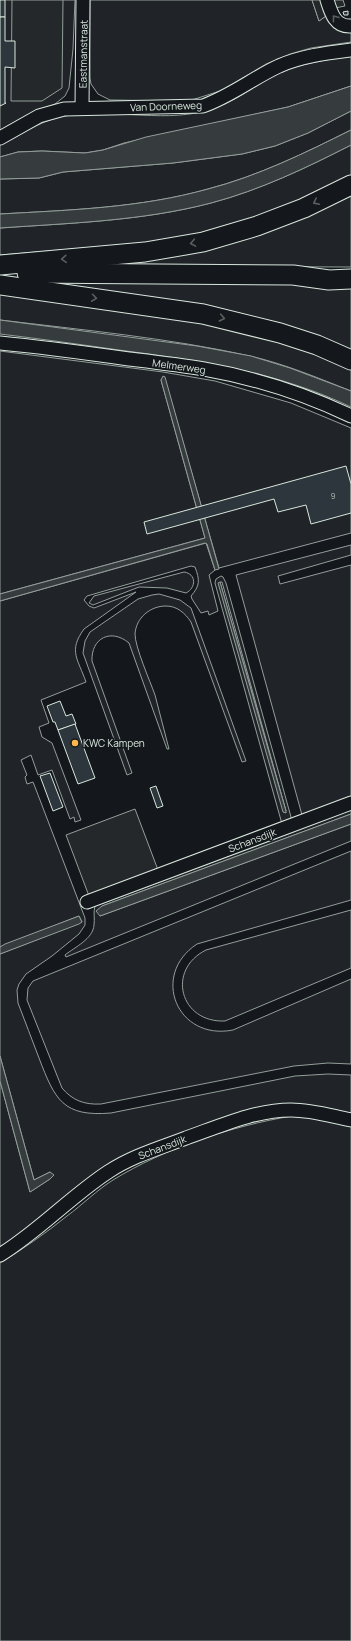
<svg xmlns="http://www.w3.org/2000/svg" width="351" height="1641" viewBox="0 0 351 1641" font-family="Manrope,sans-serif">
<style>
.green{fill:#202428;stroke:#939e99;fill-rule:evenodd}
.parking{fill:#24282b;stroke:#939e99}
.water{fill:#363b3e;stroke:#939e99}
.building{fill:#2c363c;stroke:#d8e6dc}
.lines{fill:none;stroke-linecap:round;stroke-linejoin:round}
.minor-casing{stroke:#d8e6dc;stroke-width:15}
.highway-casing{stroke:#d8e6dc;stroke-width:21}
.minor{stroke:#14181c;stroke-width:13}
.highway{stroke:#14181c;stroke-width:19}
.oneway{stroke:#59605f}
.poi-dot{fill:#ffb74d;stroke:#14181c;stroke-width:1.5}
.labels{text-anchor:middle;stroke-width:3;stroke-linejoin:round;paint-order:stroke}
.number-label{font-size:8px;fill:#adbab4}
.street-label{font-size:10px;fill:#d8e6dc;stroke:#14181c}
.poi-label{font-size:10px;fill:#d8e6dc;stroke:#14181c;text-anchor:start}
</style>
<rect width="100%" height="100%" fill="#14181c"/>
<g class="green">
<polygon points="0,0 75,0 73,49 69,88 65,96 55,104 27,115 0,130"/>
<polygon points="90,0 312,0 319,21 326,16 351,31 351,42 311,48 290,54 266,64 223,90 195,99 185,101 110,100 98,94 91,84 90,78"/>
<path d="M 351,56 L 351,86 L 288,107 L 124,143 L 103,150 L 85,153 L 42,151 L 18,152 L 0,157 L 0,145 C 20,136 38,122 60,117 C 107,107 159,123 205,111 C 234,104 252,86 277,74 C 301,63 326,60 351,56 Z"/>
<path d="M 351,111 L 351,130 C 305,153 258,176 208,189 C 140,208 70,210 0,214 L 0,179 L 39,178 L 63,172 L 173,163 L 242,154 L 275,146 L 308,133 Z"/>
<path d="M 351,145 L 351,178 L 316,196 L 225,229 L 169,241 L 0,255 L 0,228 C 71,223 142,221 211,203 C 260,190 306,168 351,145 Z"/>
<polygon points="351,188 351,267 57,266 157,252"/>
<polygon points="32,281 351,283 351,355"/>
<path d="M 0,291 L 218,320 L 351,364 L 351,391 C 318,378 285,364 250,356 C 169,338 83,330 0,320 Z"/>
<polygon points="0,351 163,372 215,381 291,403 351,428 351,533 219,568 164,376 161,380 205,538 0,594"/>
<path d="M 206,543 L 215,570 L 209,575 L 218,611 L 209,615 L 208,611 L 201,613 L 192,599 L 191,596 C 200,586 200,580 195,567 L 191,566 L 87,596 L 84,600 L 89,606 L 94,608 L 136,592 L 84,629 C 68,651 78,659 86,682 L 41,700 L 49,723 L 39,727 L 42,737 L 52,743 L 81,820 L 75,822 L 74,817 L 70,819 L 52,770 L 38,775 L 31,755 L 21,760 L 27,775 L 25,777 L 27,784 L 33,782 L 35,787 L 85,918 L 85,925 L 79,934 L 52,956 L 26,974 L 19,984 L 17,990 L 18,1003 C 25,1021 32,1040 39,1058 C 55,1100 63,1117 111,1113 L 295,1076 L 328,1074 L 351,1075 L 351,1114 L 309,1106 L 144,1148 L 14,1239 L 0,1247 L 0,1081 L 30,1192 L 50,1179 L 50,1172 L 34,1180 L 0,1056 L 0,954 L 82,922 L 79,916 L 0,947 L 0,601 Z"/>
<polygon points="351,545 351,555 278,576 280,584 351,565 351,796 302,815 236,575"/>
<path d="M 184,572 C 197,574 196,588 186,593 L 167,588 L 139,587 L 93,605 L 89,603 L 94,596 Z"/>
<path d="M 221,576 L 223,577 L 226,583 L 291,817 L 291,820 L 282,824 L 215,583 L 216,579 ZM 220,582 L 222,582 L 286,811 Z"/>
<path d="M 159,594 L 180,600 L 191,608 L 246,761 L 242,762 L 191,622 C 185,613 177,606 166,606 C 150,606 136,618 135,634 C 135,647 150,681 155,695 C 160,713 164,731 169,749 L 167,749 L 129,643 C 111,628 91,638 92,661 L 132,773 L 127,775 L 83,653 L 85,641 L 90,632 L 138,599 L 152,595 Z"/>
<path d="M 351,808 L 351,814 L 102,906 L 100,916 L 351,824 L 351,841 L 66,957 L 65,955 C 75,947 93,939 94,925 C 95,919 93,912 95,906 Z"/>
<path d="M 351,851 L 351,900 L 197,944 C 150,975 177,1041 233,1030 L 351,979 L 351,1064 L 328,1063 L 294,1066 L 101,1104 C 84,1105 72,1100 62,1088 L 27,1000 L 28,988 L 33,981 Z"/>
<path d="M 351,910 L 351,968 L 225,1021 C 180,1023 166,970 206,950 Z"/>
<path d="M 292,1116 L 305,1116 L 351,1126 L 351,1641 L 0,1641 L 0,1263 C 23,1249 46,1233 67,1216 C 82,1205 97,1190 113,1180 C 165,1148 232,1126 292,1116 Z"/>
</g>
<g class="parking">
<polygon points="12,0 63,0 62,88 42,101 11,101"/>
<polygon points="312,0 321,0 326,16 319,21"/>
<polygon points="334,0 343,0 345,6 335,8"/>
<polygon points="135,809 158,870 89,896 66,835"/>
</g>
<g class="water">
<polygon points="351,86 351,111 308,133 275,146 242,154 173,163 63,172 39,178 0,179 0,157 18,152 42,151 85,153 103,150 146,137 288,107"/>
<path d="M 351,130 L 351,145 C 306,168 260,190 211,203 C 142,221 71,223 0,228 L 0,214 C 70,210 140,208 208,189 C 258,176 305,153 351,130 Z"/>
<path d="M 0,320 L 197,346 L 251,356 L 290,368 L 351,391 L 351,407 C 280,373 203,361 126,351 C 84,345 42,339 0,334 Z"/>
<polygon points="163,376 165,377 219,569 215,570 207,544 205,543 0,601 0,594 205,538 161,380"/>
<polygon points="220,582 286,811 286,813 283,812 218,583"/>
<polygon points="351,814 351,824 100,916 96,911 102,906"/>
<polygon points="79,916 82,922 79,924 0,954 0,947 5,944"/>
<polygon points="0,1056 34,1180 50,1172 54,1175 50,1179 30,1192 0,1081"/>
</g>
<g class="building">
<rect x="0" y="0" width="5" height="17"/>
<polygon points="348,11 348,15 344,15 343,12"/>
<polygon points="0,17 5,17 5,41 15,41 15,68 5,67 5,103 6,103 0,106"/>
<polygon points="346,466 351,484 351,513 311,524 306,505 278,512 274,499 147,534 144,522"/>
<polygon points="60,701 66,716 72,714 76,724 58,730 55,722 53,722 47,706"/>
<polygon points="75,724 95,778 78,784 58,730"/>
<polygon points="50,773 63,807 53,811 40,776"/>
<polygon points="156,786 163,806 157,808 150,788"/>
</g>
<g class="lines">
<g class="minor-casing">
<g id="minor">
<path d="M 327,0 C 331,13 335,27 351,26"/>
<polyline points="82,108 83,0"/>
<path d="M 0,138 L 39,116 L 64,109 L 203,106 C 231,96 253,78 279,66 C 302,56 327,53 351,50"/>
<path d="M 0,343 C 43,347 86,353 129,359 C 154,362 180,365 204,369 C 255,378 305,394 351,416"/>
<polyline points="87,902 351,803"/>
<path d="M 0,1255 C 39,1231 70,1197 108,1172 C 132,1156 160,1148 186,1138 C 220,1126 255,1110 291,1110 C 312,1110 331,1116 351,1120"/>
</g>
</g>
<g class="highway-casing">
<g id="highway">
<polyline points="0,265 145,252 203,242 257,226 304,208 351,185"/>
<polyline points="27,273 293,275 329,280 351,279"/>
<polyline points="0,285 203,314 280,333 317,345 351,360"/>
</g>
</g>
<use href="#minor" class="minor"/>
<use href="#highway" class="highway"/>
</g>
<defs><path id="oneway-chevron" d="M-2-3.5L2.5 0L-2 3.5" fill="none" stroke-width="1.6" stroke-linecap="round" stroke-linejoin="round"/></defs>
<g class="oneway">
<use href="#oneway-chevron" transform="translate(335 18) rotate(-127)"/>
<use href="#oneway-chevron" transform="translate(316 202) rotate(153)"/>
<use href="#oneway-chevron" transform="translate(193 243) rotate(170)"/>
<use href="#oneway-chevron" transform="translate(64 259) rotate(176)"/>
<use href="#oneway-chevron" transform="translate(94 298) rotate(8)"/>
<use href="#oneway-chevron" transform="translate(222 318) rotate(12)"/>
</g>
<circle class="poi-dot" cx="75" cy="743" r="4"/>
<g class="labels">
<g class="number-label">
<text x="333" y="499">9</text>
</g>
<g class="street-label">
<text transform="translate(83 54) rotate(-89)" y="4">Eastmanstraat</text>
<text transform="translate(166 106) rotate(-2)" y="4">Van Doorneweg</text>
<text transform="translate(179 366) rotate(8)" y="4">Melmerweg</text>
<text transform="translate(252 840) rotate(-21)" y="4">Schansdijk</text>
<text transform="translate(162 1147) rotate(-21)" y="4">Schansdijk</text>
</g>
<g class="poi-label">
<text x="83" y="747">KWC Kampen</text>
</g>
</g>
</svg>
